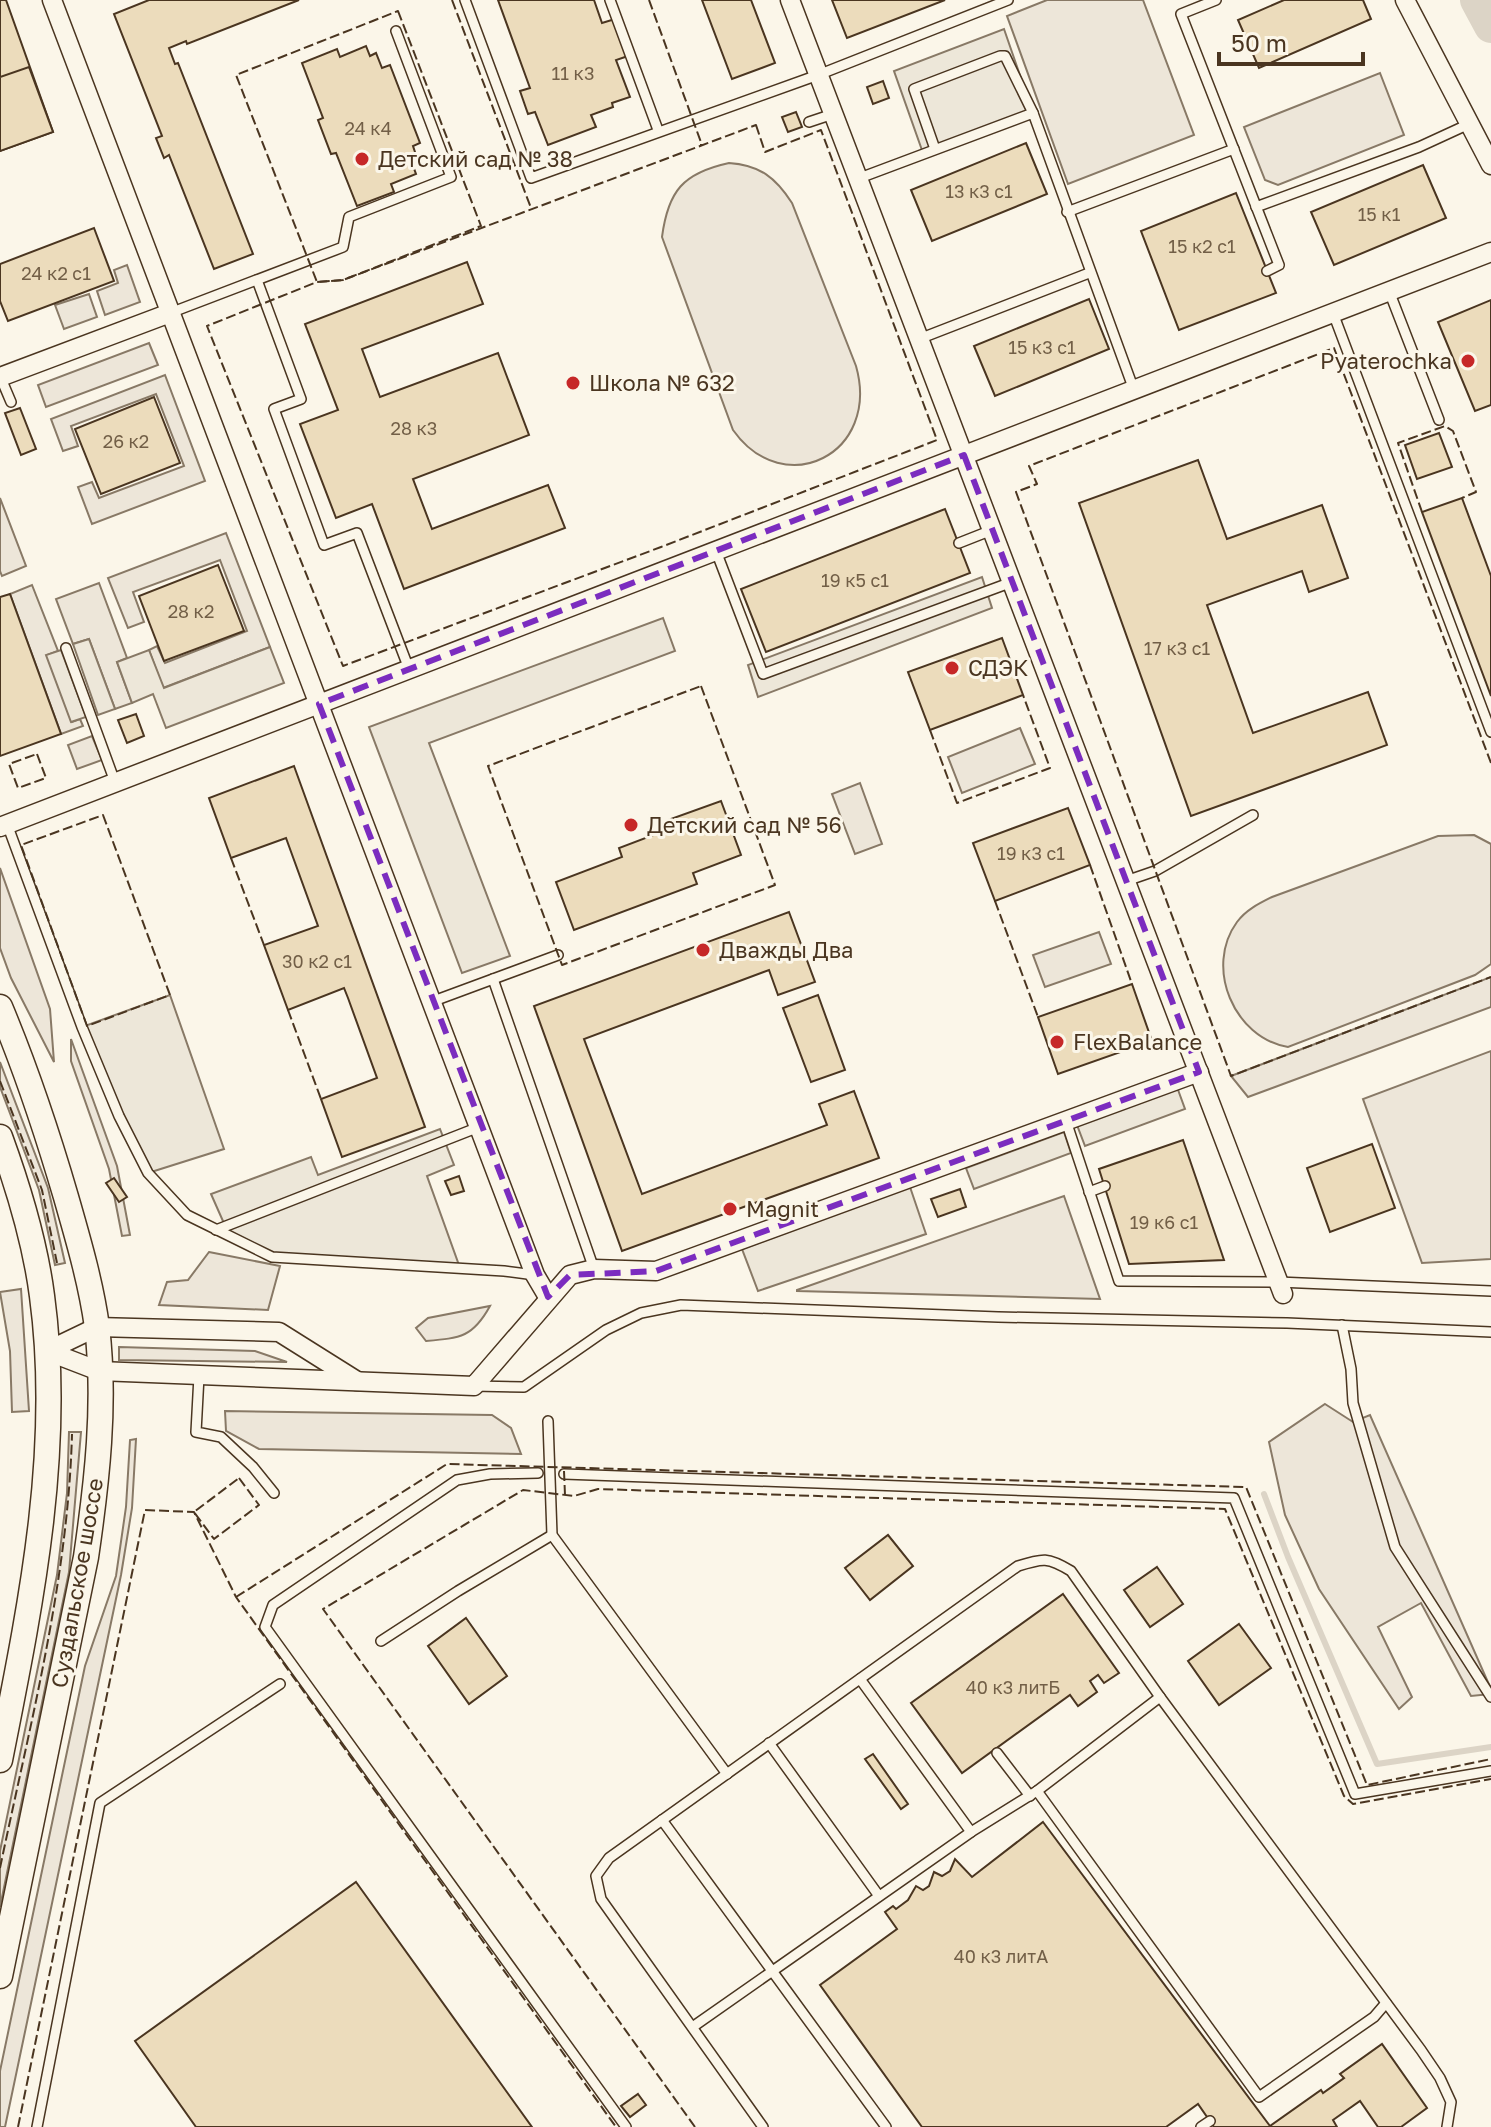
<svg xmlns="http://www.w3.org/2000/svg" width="1491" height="2127" viewBox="0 0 1491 2127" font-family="'Golos Text',sans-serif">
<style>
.green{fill:#ede6d9;stroke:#887966;stroke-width:2}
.parking{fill:#ede7d9;stroke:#887966;stroke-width:2}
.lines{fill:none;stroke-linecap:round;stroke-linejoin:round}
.stream{stroke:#dcd4c6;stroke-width:6}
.river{stroke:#dcd4c6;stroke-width:34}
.building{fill:#ecdcbc;stroke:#4a3520;stroke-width:2}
.service-casing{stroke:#4a3520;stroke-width:12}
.minor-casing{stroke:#4a3520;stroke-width:21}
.secondary-casing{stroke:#4a3520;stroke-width:27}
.service{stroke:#fbf6e9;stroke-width:9}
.minor{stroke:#fbf6e9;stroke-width:18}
.secondary{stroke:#fbf6e9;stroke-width:24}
.fence{stroke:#4a3520;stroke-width:2;stroke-dasharray:10 4;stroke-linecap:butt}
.marked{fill:none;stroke:#7b2cbf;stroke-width:6;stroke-dasharray:16 10;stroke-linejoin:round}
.poi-dot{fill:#c62828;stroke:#fbf6e9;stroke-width:3}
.labels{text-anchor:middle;stroke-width:6;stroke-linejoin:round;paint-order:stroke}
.number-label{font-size:18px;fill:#725f47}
.poi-label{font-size:22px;fill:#4a3520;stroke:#fbf6e9;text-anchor:start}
.street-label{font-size:22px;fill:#4a3520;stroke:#fbf6e9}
</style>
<rect width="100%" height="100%" fill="#fbf6e9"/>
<g class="green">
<polygon points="1047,0 1143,0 1194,135 1068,184 1007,16"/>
<polygon points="1380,73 1404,135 1278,185 1265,180 1244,127"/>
<path d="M 729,163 C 760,165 776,178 792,203 L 856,366 C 881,454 784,502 733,430 L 662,237 C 668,191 683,173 729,163 Z"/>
<polygon points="127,265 140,302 105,315 97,291 118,283 114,270"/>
<polygon points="89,294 97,317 64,329 55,305"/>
<polygon points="149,343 158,365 46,407 38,385"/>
<polygon points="165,375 205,481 92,524 78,487 92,482 99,498 184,466 156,394 71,426 78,446 63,451 51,419"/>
<polygon points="0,498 26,566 2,576 0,571"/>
<polygon points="226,533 270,647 163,688 149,650 157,646 165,663 247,631 220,560 133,592 144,622 128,628 108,578"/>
<polygon points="99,583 127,658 117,662 132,703 115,709 89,639 73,644 56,599"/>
<polygon points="32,585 58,651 47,655 72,722 80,719 83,726 61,734 10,594"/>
<polygon points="1020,728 1035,764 962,793 948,757"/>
<polygon points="92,736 102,760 77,769 68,745"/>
<polygon points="860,783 882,844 855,854 832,794"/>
<path d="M 1474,835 L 1491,844 L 1491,964 L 1475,975 L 1288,1047 C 1234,1038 1204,967 1237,922 C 1246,910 1258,904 1272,897 L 1438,836 Z"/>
<polygon points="0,868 50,1009 54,1062 11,978 0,948"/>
<polygon points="1099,932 1111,964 1045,987 1033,955"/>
<polygon points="1491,977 1491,1007 1248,1097 1231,1076"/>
<polygon points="71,1039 117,1166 130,1235 122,1236 109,1169 71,1061"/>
<polygon points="1491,1051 1491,1259 1422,1263 1363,1099"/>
<polygon points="0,1062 48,1188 65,1263 55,1265 39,1190 0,1087"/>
<polygon points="1064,1196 1100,1299 797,1291 797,1290"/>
<polygon points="209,1252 280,1266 268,1310 159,1305 167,1282 188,1280"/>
<polygon points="21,1289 29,1411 12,1412 10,1351 0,1292"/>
<path d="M 490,1306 C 473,1337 461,1338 426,1341 L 416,1328 L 428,1318 Z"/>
<polygon points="119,1347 255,1351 287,1362 119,1360"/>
<polygon points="1325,1404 1353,1422 1370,1415 1491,1689 1491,1694 1471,1696 1421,1603 1378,1627 1412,1697 1399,1709 1319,1589 1285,1515 1269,1442"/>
<polygon points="225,1411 492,1415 511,1428 521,1454 259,1449 226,1431"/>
<polygon points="69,1432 81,1432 69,1572 0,1907 0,1851 57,1575 67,1493"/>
<polygon points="136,1439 132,1508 121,1575 5,2127 0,2127 0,2071 85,1666 116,1576 126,1507 130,1440"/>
</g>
<g class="parking">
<polygon points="1004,29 1033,113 923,153 894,71"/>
<polygon points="982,577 992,608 758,697 748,665"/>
<polygon points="663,618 675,651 429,743 510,956 462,973 369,727"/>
<polygon points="89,639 115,709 98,715 73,644"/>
<polygon points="270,647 284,683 166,728 153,694 132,703 117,662 149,650 164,688"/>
<polygon points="61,650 86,717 71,722 46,655"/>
<polygon points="170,995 224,1149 148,1173 82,1027"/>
<polygon points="1177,1087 1185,1109 1085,1146 1077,1125"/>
<polygon points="440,1129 454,1165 427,1176 460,1268 272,1257 230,1237 211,1194 311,1157 318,1175"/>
<polygon points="1064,1132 1071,1153 974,1189 966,1168"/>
<polygon points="910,1187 926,1234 758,1291 742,1249"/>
</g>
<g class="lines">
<polyline class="stream" points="1264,1494 1288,1557 1377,1764 1491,1747"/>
<polyline class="river" points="1477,0 1491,26"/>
</g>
<g class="building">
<polygon points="0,0 6,0 53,132 0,151"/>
<polygon points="149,0 299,0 187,44 186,41 169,48 175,64 178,63 253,254 214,269 169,155 164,158 156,138 162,136 114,14"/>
<polygon points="498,0 594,0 602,23 615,19 628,56 616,60 630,97 612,103 613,107 591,115 596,127 548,145 535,112 528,114 520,91 530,88"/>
<polygon points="702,0 751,0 775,63 732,79"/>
<polygon points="832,0 945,0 847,38"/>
<polygon points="1284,0 1363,0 1371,19 1259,68 1238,20"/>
<polygon points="366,46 370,56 376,53 382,68 390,65 420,143 413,146 418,161 412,163 416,174 391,184 394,192 357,206 336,153 331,154 318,120 323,118 302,63 337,49 340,57"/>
<polygon points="29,67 53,132 0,151 0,77"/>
<polygon points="883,81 889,98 873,104 867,87"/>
<polygon points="796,112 802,127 788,132 782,117"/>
<polygon points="1026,143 1047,194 932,241 911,190"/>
<polygon points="1423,165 1446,218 1334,265 1311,212"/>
<polygon points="1236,193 1276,293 1179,330 1141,231"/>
<polygon points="94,228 114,281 8,321 0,301 0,264"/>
<polygon points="467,262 483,304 362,349 380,397 498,353 529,435 413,479 432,529 548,485 565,528 404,589 372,504 336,518 300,424 338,410 305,324"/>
<polygon points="1089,299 1109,349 995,396 974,346"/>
<polygon points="1491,300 1491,405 1475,411 1438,322"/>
<polygon points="154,397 180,463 101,494 75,429"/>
<polygon points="20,408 36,449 21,455 5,413"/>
<polygon points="1439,433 1452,467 1417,479 1405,445"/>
<polygon points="1198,460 1227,539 1322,505 1348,578 1309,592 1302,571 1207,605 1253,733 1368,692 1387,745 1191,816 1079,503"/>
<polygon points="1462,498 1491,576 1491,696 1422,512"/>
<polygon points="945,509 970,573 766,652 741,589"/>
<polygon points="218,565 244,631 164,661 139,596"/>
<polygon points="10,594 61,734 0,756 0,597"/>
<polygon points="1002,638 1023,695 930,730 908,672"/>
<polygon points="136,714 144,736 127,743 118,720"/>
<polygon points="294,766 425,1127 342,1157 321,1099 377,1078 348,998 344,988 288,1010 264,945 318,926 286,838 231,858 209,798"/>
<polygon points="721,801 741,855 693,873 697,884 574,930 556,882 622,857 619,848 672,828 668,820"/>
<polygon points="1068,808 1090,865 995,901 973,843"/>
<polygon points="789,912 815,982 778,995 769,970 584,1039 642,1194 827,1125 819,1104 854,1091 879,1158 622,1251 534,1006"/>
<polygon points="1132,984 1152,1041 1058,1074 1038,1017"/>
<polygon points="818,995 845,1070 811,1082 783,1008"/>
<polygon points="1183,1140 1224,1260 1129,1264 1099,1169"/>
<polygon points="1372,1144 1395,1208 1330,1232 1307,1168"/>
<polygon points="459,1176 464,1191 451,1195 445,1181"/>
<polygon points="114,1178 127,1197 119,1202 106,1183"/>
<polygon points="960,1189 966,1207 938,1217 931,1199"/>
<polygon points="888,1535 913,1566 870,1600 845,1568"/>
<polygon points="1157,1567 1183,1604 1150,1627 1124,1590"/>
<polygon points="1063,1594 1119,1673 1104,1683 1098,1675 1090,1681 1097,1692 1078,1706 1070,1695 962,1773 911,1703"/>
<polygon points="466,1618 507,1676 469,1704 428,1646"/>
<polygon points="1239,1624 1271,1668 1219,1705 1188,1661"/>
<polygon points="873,1754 908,1804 901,1809 865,1759"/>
<polygon points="1043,1822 1270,2126 1321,2090 1323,2093 1344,2078 1340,2074 1382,2044 1427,2108 1401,2127 1378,2127 1360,2101 1333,2120 1337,2127 1214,2127 1198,2104 1166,2127 922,2127 820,1985 897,1929 885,1912 893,1906 896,1909 908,1900 916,1886 923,1890 929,1886 934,1872 942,1876 950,1871 955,1859 972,1877"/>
<polygon points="356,1882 532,2127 196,2127 135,2041"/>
<polygon points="638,2094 646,2105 630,2117 621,2106"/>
</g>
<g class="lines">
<g class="service-casing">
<g id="service">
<polyline points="465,0 531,178 818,75 1008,0"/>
<polyline points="610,0 658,130"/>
<polyline points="1216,0 1181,14 1279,265 1267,271"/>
<polyline points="809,122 833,114"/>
<polyline points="935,149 914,89 1000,56 1005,56 1033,113"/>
<polyline points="857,179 1033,113 1134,390"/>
<polyline points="1256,207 1419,147 1469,124"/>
<polyline points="1067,212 1234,149"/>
<polyline points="257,280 301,399 274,409 324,545 357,533 409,669"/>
<polyline points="1389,291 1439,420"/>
<polyline points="170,313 343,247 349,217 451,177 396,31"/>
<polyline points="1333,313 1491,732"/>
<polyline points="919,339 1089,273"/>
<polyline points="0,376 11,402"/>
<polyline points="959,543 992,530"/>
<polyline points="716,551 763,674 1012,582"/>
<polyline points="66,648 115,782"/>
<polyline points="7,824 82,1027 119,1116 148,1173 187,1215 272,1257 504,1271 535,1275"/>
<polyline points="1126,881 1155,871 1253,815"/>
<polyline points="493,979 594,1269"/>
<polyline points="431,1002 558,955"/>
<polyline points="1066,1121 1119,1281 1278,1282 1491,1291"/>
<polyline points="1089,1192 1105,1186"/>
<polyline points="216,1230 479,1127"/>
<polyline points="1342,1325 1351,1369 1353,1403 1395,1547 1491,1697"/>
<polyline points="199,1376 196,1432 221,1437 253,1467 274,1493"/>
<polyline points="474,1386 524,1387 606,1330 641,1313 681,1305 998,1317 1287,1323 1491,1332"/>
<polyline points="548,1421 552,1535 727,1774"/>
<polyline points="538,1473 490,1474 457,1480 273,1605 265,1627 626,2127"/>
<polyline points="564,1474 1234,1498 1355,1794 1491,1771"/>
<polyline points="381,1641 458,1591 552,1535"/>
<polyline points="769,1743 879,1896"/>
<polyline points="997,1753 1030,1796"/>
<polyline points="1037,1791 1259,2097 1374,2017 1386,2003"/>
<polyline points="662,1820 886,2127"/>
<polyline points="971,1832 1037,1791 1160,1697"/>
<polyline points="694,2026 971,1832 860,1679"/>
<polyline points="37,2127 100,1803 280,1684"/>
<path d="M 763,2127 L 601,1899 L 596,1876 L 609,1858 L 1018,1566 C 1043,1558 1048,1557 1071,1571 L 1160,1697 L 1421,2050 L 1440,2078 L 1451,2102 L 1447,2127"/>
<polyline points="1201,2127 1210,2121"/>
</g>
</g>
<g class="minor-casing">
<g id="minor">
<polyline points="52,0 535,1275 548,1297"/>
<polyline points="790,0 1283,1294"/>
<polyline points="1405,0 1491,165"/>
<polyline points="0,377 170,313"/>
<polyline points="0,827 1491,252"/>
<polyline points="47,1351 99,1371 474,1386 570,1275 594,1269 656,1271 1199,1072"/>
<polyline points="47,1351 97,1327 279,1332 357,1381"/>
</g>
</g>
<g class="secondary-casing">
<g id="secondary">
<path d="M 0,1007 C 26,1069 47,1132 66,1197 C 78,1239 91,1283 97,1327 C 106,1403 97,1482 86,1557 L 0,1976"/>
<path d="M 0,1137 C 19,1189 35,1241 42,1296 C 63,1451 30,1608 0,1760"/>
</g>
</g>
<use href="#service" class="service"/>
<use href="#minor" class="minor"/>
<use href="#secondary" class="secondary"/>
<g class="fence">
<polyline points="452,0 531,208"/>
<polyline points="649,0 702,145 700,145"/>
<polygon points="398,11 481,226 343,280 317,282 236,75"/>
<polygon points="756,125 765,152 821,130 937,440 661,547 343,666 207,326 317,282 343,280"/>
<polyline points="1422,512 1398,443 1445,426 1453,431 1476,492 1462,498"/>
<polygon points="701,686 775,885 562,965 488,766"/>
<polyline points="930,730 957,803 1050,768 1023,695"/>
<polygon points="37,754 46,778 18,788 9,764"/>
<polyline points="1491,763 1334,348 1029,466 1037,484 1016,492 1231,1076 1491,977"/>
<polygon points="103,815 170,995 87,1026 21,845"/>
<polyline points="231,858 264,945"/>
<polyline points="1090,865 1132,984"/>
<polyline points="995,901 1038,1017"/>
<polyline points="288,1010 321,1099"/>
<polyline points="0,1081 42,1190 57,1263"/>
<polyline points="564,1471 565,1495"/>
<polygon points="239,1478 259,1505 214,1539 194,1512"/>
<polyline points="236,1597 447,1464 1246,1487 1367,1785 1491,1759"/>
<path d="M 0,1868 C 30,1724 68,1581 72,1434"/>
<polyline points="18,2127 145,1510 194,1512 236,1597 616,2127"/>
<polyline points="695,2127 323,1609 523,1490 574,1496 598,1489 1225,1509 1344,1796 1353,1804 1491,1779"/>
</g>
</g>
<path class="marked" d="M 964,455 L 1199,1072 L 656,1271 L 570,1275 L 548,1297 L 319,704 Z"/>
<g class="poi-dot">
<circle cx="362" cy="159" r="8"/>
<circle cx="1468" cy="361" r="8"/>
<circle cx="573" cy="383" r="8"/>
<circle cx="952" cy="668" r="8"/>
<circle cx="631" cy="825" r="8"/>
<circle cx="703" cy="950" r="8"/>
<circle cx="1057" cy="1042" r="8"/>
<circle cx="730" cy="1209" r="8"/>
</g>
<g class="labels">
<g class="number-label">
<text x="573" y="80">11 к3</text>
<text x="368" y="135">24 к4</text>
<text x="979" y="198">13 к3 с1</text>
<text x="1379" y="221">15 к1</text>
<text x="1202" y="253">15 к2 с1</text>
<text x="56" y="280">24 к2 с1</text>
<text x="1042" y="354">15 к3 с1</text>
<text x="414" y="435">28 к3</text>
<text x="126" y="448">26 к2</text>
<text x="855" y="587">19 к5 с1</text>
<text x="191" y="618">28 к2</text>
<text x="1177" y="655">17 к3 с1</text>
<text x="1031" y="860">19 к3 с1</text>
<text x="317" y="968">30 к2 с1</text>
<text x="1164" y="1229">19 к6 с1</text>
<text x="1013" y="1694">40 к3 литБ</text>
<text x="1001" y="1963">40 к3 литА</text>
</g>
<g class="poi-label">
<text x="378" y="167">Детский сад № 38</text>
<text x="1452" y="369" text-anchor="end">Pyaterochka</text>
<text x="589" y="391">Школа № 632</text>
<text x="968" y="676">СДЭК</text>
<text x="647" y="833">Детский сад № 56</text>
<text x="719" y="958">Дважды Два</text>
<text x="1073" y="1050">FlexBalance</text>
<text x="746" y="1217">Magnit</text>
</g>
<g class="street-label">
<text transform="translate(77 1583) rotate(-80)" y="8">Суздальское шоссе</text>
</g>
</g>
<path d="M1219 52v12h144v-12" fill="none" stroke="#4a3520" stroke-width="4"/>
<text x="1231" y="52" font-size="24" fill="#4a3520" stroke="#fbf6e9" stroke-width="6" paint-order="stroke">50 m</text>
</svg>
